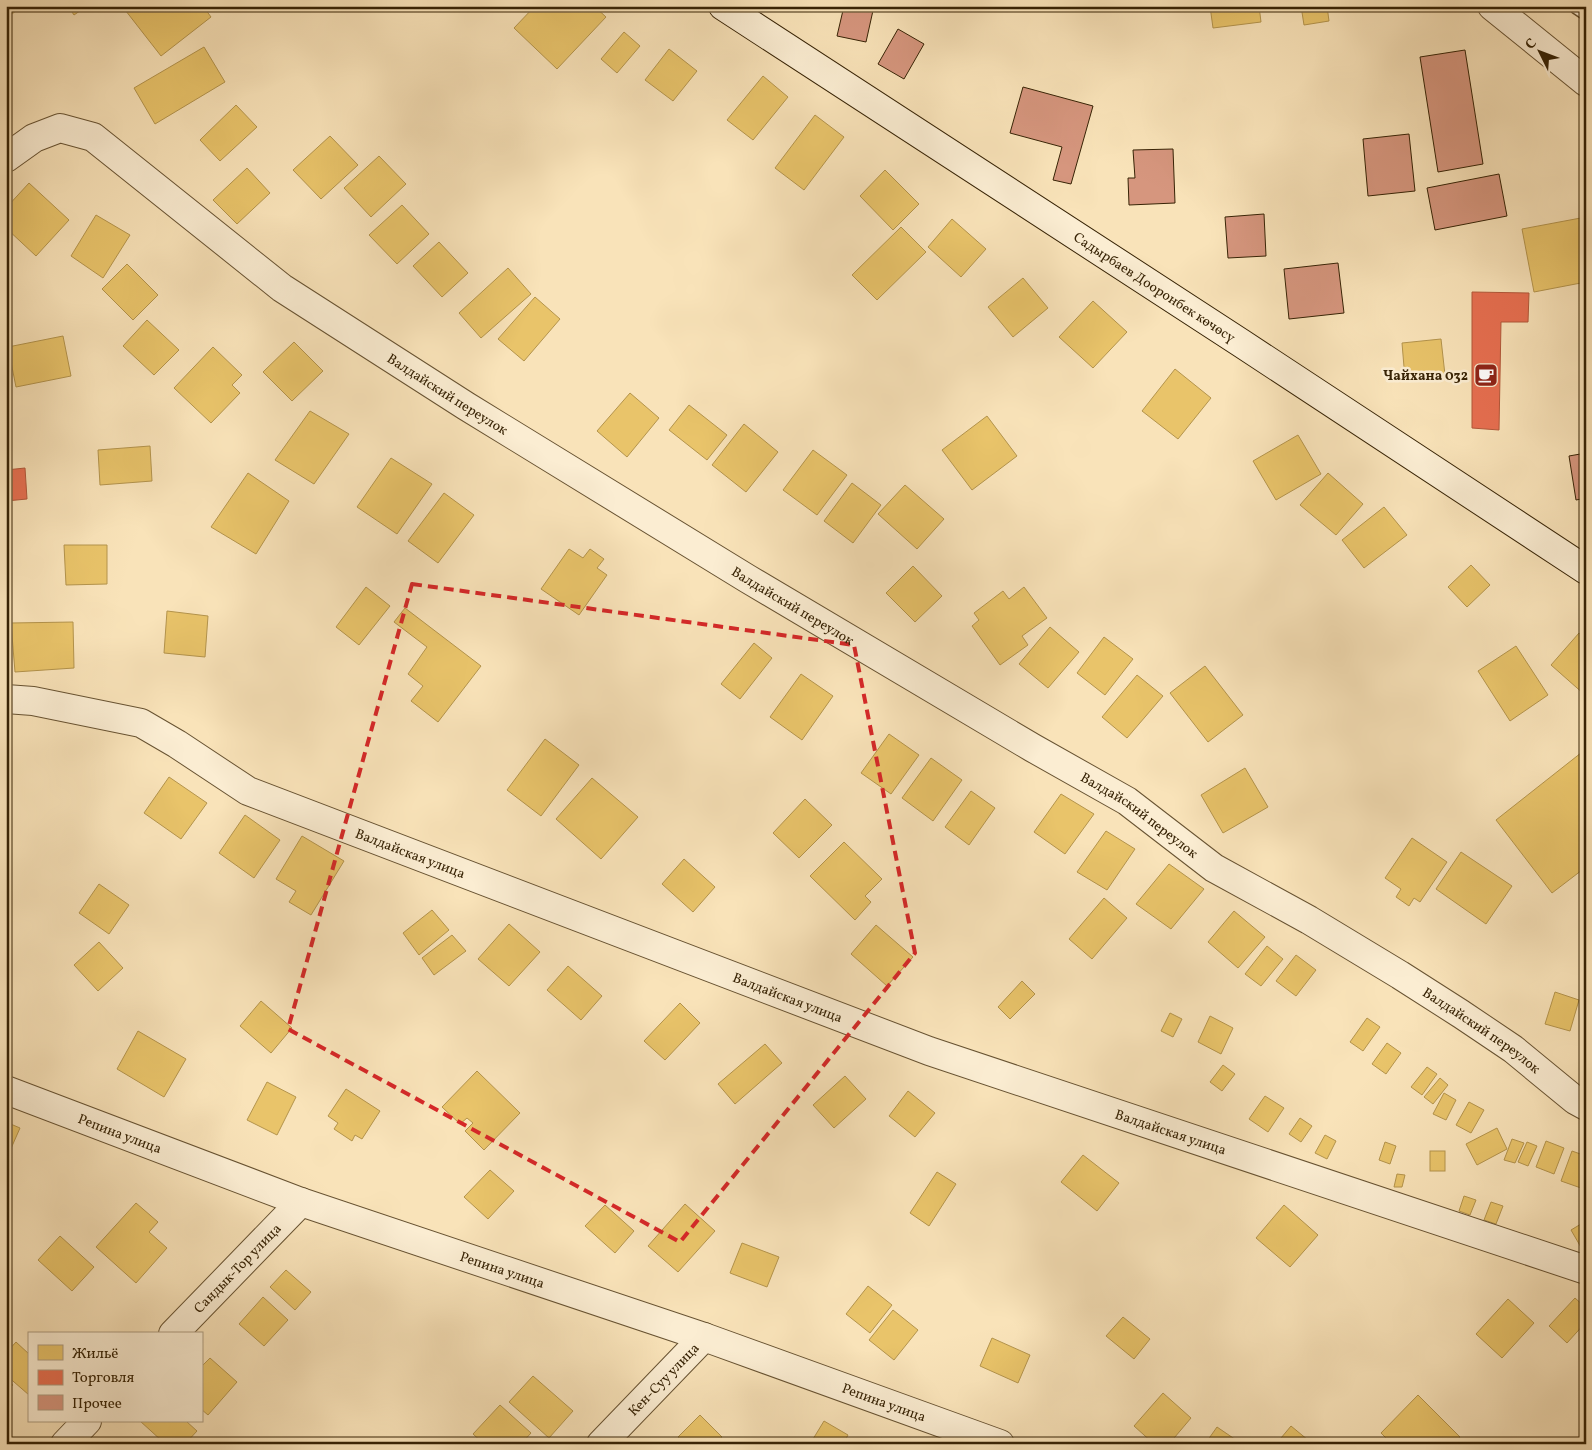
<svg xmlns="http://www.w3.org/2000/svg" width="1592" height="1450" viewBox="0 0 1592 1450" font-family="Vollkorn,serif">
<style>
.homes{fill:#e9c46a;stroke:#b4944c}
.shops{fill:#e76f51;stroke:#b2583a}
.building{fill:#d6967e;stroke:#372305}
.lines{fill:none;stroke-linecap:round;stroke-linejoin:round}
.service-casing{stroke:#685332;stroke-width:18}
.minor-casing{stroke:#685332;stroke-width:30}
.secondary-casing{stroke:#372305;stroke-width:30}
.service{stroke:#fbedd2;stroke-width:15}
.minor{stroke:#fbedd2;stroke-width:28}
.secondary{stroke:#fbedd2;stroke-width:28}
.marked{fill:none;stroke:#d62828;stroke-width:4;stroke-dasharray:10 6;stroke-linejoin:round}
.labels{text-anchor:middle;stroke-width:5;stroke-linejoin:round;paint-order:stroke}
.street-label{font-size:14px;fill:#372305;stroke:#fbedd2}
.poi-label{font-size:14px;font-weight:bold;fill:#372305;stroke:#fbedd2;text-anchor:end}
</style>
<rect width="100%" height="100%" fill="#f9e3b9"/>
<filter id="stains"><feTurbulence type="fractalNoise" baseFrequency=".004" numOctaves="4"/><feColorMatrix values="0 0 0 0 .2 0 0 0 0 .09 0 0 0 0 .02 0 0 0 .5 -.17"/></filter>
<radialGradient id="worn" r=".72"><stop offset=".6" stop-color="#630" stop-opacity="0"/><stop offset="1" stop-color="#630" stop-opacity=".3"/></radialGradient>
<g class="homes">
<polygon points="6,6 22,6 7,18"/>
<polygon points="68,6 87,6 74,15"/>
<polygon points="122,6 203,6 211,17 161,56"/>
<polygon points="535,6 594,6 606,17 557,69 514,28"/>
<polygon points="1210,6 1259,6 1261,22 1213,28"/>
<polygon points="1301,6 1327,6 1329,21 1304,25"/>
<polygon points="624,32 640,46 617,73 601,59"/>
<polygon points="204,47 225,82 155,124 134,88"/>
<polygon points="669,49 697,71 673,101 645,80"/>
<polygon points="763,76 788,97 753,140 727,120"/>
<polygon points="236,105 257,127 220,161 200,140"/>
<polygon points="815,115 844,137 804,190 775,168"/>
<polygon points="330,136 358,165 321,199 293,170"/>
<polygon points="379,156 406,184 371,217 344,188"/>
<polygon points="247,168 270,193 237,224 213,200"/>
<polygon points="885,170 919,204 893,230 860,196"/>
<polygon points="29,183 69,220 36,256 6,228 6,208"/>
<polygon points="402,205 429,234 397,264 369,235"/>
<polygon points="96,215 130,235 103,278 71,256"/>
<polygon points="1586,217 1586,282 1534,292 1522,229"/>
<polygon points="952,219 986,249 961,277 928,247"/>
<polygon points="901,227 926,252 877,300 852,275"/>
<polygon points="439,242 468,273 442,297 413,266"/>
<polygon points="127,264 158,295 133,320 102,289"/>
<polygon points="508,268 531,294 481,338 459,313"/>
<polygon points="1023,278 1048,308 1013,337 988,307"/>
<polygon points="535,297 560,319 524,361 498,339"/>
<polygon points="1093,301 1127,332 1093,368 1059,337"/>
<polygon points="147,320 179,350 154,375 123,346"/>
<polygon points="63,336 71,376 16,387 8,347"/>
<polygon points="1441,339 1445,375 1405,379 1402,343"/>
<polygon points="294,342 323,371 292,401 263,372"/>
<polygon points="213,347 242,375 232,385 240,393 211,423 174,388"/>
<polygon points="1175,369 1211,398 1178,439 1142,411"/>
<polygon points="630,393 659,418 627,457 597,431"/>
<polygon points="689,405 727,435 707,460 669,430"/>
<polygon points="310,411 349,434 314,484 275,460"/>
<polygon points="987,416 1017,456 972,490 942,450"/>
<polygon points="744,424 778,452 746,492 712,465"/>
<polygon points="1298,435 1321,474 1276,500 1253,461"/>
<polygon points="150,446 152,481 100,485 98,450"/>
<polygon points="813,450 847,475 817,515 783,490"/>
<polygon points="391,458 432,484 397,534 357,507"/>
<polygon points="248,473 289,501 256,554 211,527"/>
<polygon points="1328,473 1363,504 1336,535 1300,505"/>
<polygon points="852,483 881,505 853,543 824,521"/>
<polygon points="905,485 944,519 917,549 878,514"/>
<polygon points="444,493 474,515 438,563 408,541"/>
<polygon points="1384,507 1407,535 1364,568 1342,540"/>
<polygon points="64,545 107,545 107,584 66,585"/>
<polygon points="569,549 583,558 590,549 604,559 597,568 607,575 579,615 541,589"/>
<polygon points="1471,565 1490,585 1467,607 1448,587"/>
<polygon points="913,566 942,596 915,622 886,593"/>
<polygon points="366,587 390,606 359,645 336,627"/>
<polygon points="1024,587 1047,618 1022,636 1028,645 1000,665 972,626 979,620 974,613 1003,591 1009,599"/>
<polygon points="405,608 481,666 438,722 411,701 423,686 408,674 427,647 394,622"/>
<polygon points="167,611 208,616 205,657 164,653"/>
<polygon points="73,622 74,668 15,672 11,623"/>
<polygon points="1050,627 1079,652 1048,688 1019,664"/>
<polygon points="1579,633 1586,639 1585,695 1551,665"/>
<polygon points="1104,637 1133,659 1105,695 1077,673"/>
<polygon points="754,643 772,658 740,699 721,684"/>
<polygon points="1516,646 1548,695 1510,721 1478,671"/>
<polygon points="1205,666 1243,715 1208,742 1170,693"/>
<polygon points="801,674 833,696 802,740 770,717"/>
<polygon points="1137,675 1163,696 1127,738 1102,717"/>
<polygon points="889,734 919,755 891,794 861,773"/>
<polygon points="545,739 579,765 541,816 507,790"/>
<polygon points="1586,749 1586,867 1552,893 1496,820"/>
<polygon points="931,758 962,780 933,821 902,798"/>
<polygon points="1245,768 1268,807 1223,833 1201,795"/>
<polygon points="169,777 207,803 181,839 144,813"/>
<polygon points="592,778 638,817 601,859 556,819"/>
<polygon points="971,791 995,808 969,845 945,827"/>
<polygon points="1061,794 1094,814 1065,854 1034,832"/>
<polygon points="805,799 832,825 799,858 773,833"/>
<polygon points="245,815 280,840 254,878 219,853"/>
<polygon points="1106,831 1135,849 1107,890 1077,872"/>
<polygon points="302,836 344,861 311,915 289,902 296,891 276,879"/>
<polygon points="1412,838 1447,862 1420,902 1414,898 1409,906 1396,897 1401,889 1385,878"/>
<polygon points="844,842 882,879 865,896 871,902 855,920 810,876"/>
<polygon points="1461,852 1512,886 1486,924 1436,889"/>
<polygon points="684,859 715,887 693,912 662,884"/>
<polygon points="1169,864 1204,889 1171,929 1136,904"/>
<polygon points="99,884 129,905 109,934 79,913"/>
<polygon points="1104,898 1127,918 1092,959 1069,939"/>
<polygon points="432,910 449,930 419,955 403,933"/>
<polygon points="1234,911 1265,937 1238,968 1208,942"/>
<polygon points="509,924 540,952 509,986 478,959"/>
<polygon points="876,925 913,957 887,986 851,954"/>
<polygon points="452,935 466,951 434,975 422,958"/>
<polygon points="99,942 123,968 98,991 74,965"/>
<polygon points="1267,946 1283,959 1261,986 1245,974"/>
<polygon points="1296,955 1316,970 1296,996 1276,981"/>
<polygon points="568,966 602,996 581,1020 547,990"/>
<polygon points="1022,981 1035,994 1010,1019 998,1007"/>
<polygon points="1555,992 1579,1000 1570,1031 1545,1024"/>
<polygon points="261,1001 292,1028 271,1053 240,1026"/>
<polygon points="680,1003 700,1023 665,1060 644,1041"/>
<polygon points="1170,1013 1182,1019 1173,1037 1161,1031"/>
<polygon points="1210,1016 1233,1028 1221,1054 1198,1042"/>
<polygon points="1367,1018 1380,1027 1363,1051 1350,1042"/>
<polygon points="138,1031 186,1059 164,1097 117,1069"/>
<polygon points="1387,1043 1401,1053 1386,1074 1372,1064"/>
<polygon points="765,1044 782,1063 735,1104 718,1084"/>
<polygon points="1223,1065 1235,1074 1222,1091 1210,1082"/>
<polygon points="1427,1067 1437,1074 1422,1095 1411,1087"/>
<polygon points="477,1071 520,1113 484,1150 465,1131 473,1123 467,1118 460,1124 442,1107"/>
<polygon points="845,1076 866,1099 834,1128 813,1105"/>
<polygon points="1440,1078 1448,1085 1433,1104 1424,1097"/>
<polygon points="267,1082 296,1097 277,1135 247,1120"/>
<polygon points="346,1089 380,1111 362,1139 355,1135 352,1141 334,1129 338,1123 328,1116"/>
<polygon points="908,1091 935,1113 915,1137 889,1116"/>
<polygon points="1444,1093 1456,1100 1446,1120 1433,1114"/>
<polygon points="1265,1096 1284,1108 1268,1132 1249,1119"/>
<polygon points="1469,1102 1484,1110 1471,1133 1456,1125"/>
<polygon points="1300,1118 1312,1126 1301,1142 1289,1134"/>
<polygon points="6,1122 20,1128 9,1153 6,1151"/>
<polygon points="1497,1128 1507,1149 1477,1165 1466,1144"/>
<polygon points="1325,1135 1336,1141 1327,1159 1315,1153"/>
<polygon points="1512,1139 1524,1143 1515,1163 1504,1160"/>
<polygon points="1546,1141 1564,1148 1554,1174 1536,1167"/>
<polygon points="1385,1142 1396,1146 1390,1164 1379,1160"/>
<polygon points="1527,1142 1537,1146 1528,1166 1518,1162"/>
<rect x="1430" y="1151" width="15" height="20"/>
<polygon points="1572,1151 1586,1156 1586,1175 1581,1188 1561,1181"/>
<polygon points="1083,1155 1119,1183 1097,1211 1061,1182"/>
<polygon points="490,1170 514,1191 488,1219 464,1197"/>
<polygon points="937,1172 956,1184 929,1226 910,1213"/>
<polygon points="1397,1174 1405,1175 1402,1187 1394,1187"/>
<polygon points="1464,1196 1476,1200 1470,1215 1459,1211"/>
<polygon points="1491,1202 1503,1206 1496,1224 1484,1220"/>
<polygon points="136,1203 158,1222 149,1232 167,1248 136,1283 96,1247"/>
<polygon points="685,1204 715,1231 678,1272 648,1246"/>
<polygon points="605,1205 634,1231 615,1253 585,1226"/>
<polygon points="1284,1205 1318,1235 1290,1267 1256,1238"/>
<polygon points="1586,1221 1586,1246 1582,1249 1571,1230"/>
<polygon points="60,1236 94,1267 72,1291 38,1260"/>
<polygon points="742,1243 779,1257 767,1287 730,1273"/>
<polygon points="286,1270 311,1292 295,1310 270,1287"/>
<polygon points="868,1286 892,1305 870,1333 846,1314"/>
<polygon points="263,1297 288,1320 264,1346 239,1324"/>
<polygon points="1575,1298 1586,1308 1586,1322 1567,1343 1549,1326"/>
<polygon points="1508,1299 1534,1323 1502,1358 1476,1334"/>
<polygon points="893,1310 918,1330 894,1360 869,1340"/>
<polygon points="1123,1317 1150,1339 1134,1359 1106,1336"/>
<polygon points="992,1338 1030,1355 1018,1383 980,1366"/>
<polygon points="16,1342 29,1354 29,1395 6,1375 6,1353"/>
<polygon points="210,1358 237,1382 208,1415 201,1409 201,1367"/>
<polygon points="533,1376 573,1411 549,1438 509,1402"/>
<polygon points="6,1378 13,1385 6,1392"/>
<polygon points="1163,1393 1191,1418 1169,1444 1154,1444 1134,1426"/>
<polygon points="1418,1395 1460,1437 1454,1444 1392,1444 1381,1433"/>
<polygon points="500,1405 531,1433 521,1444 484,1444 473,1434"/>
<polygon points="700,1415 722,1437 716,1444 684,1444 678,1437"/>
<polygon points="140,1421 186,1421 197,1431 185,1444 160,1444 162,1441"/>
<polygon points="824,1421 848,1435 843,1444 810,1444"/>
<polygon points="1291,1426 1308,1440 1305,1444 1276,1444"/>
<polygon points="1217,1427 1239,1442 1238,1444 1205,1444"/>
<polygon points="882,1438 886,1444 874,1444"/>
</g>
<g class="shops">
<polygon points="1472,292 1529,293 1528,322 1501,322 1499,430 1472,428"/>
<polygon points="25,468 27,499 6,501 6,470"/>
</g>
<g class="building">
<polygon points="844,6 874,6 866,42 837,36"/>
<polygon points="898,29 924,44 904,79 878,64"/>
<polygon points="1465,50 1483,164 1438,172 1420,57"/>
<polygon points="1023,87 1093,106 1071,184 1053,180 1062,147 1010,133"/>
<polygon points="1409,134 1415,191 1368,196 1363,139"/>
<polygon points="1173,149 1175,203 1129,205 1128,178 1135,178 1133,150"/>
<polygon points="1499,174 1507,216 1435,230 1427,188"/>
<polygon points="1264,214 1266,256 1228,258 1225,217"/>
<polygon points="1338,263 1344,313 1289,319 1284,269"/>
<polygon points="1586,453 1586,498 1576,500 1569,456"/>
</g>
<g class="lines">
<g class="service-casing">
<polyline id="service" points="1577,6 1586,12"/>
</g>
<g class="minor-casing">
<g id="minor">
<polyline points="1492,6 1586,82"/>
<path id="s1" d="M 6,158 L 34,138 L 60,128 L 93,137 L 282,288 L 466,406 L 748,579 L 1033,748 L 1127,801 L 1214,868 L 1309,920 L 1400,975 L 1461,1014 L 1513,1049 L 1575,1100 L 1586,1106"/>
<path id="s2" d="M 6,699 L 33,701 L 141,723 L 177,744 L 248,791 L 929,1051 L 1586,1270"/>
<path id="s3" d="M 6,1090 L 301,1202 L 704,1337 L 1000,1444"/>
<path id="s4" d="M 173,1334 L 301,1202"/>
<polyline points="65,1444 87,1421"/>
<path id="s5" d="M 601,1444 L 704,1337"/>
</g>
</g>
<g class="secondary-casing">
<g id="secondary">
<path id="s6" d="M 723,6 L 1241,343 L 1586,570"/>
</g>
</g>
<use href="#service" class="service"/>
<use href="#minor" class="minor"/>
<use href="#secondary" class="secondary"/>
</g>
<path class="marked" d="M 412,584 L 854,645 L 915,953 L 680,1242 L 288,1029 Z"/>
<defs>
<g id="cafe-square" transform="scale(1.25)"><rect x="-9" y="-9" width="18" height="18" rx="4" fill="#8f2418" stroke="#fbedd2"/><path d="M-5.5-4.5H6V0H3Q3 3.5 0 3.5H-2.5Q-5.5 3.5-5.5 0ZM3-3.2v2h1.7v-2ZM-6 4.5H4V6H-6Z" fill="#fff"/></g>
</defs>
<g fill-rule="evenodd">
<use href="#cafe-square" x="1486" y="375"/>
</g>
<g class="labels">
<g class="street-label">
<text dy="5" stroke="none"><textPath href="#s6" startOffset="515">Садырбаев Дооронбек көчөсү</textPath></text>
<text dy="5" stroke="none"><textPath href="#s1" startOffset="535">Валдайский переулок</textPath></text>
<text dy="5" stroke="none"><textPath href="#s1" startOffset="940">Валдайский переулок</textPath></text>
<text dy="5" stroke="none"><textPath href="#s1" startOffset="1345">Валдайский переулок</textPath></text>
<text dy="5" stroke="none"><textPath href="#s2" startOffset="438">Валдайская улица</textPath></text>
<text dy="5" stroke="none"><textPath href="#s2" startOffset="842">Валдайская улица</textPath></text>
<text dy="5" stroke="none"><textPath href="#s1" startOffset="1750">Валдайский переулок</textPath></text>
<text dy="5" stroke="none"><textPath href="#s2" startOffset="1248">Валдайская улица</textPath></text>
<text dy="5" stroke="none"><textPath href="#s3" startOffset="122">Репина улица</textPath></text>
<text dy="5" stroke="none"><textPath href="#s4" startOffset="92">Сандык-Тор улица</textPath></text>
<text dy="5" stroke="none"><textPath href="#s3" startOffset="528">Репина улица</textPath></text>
<text dy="5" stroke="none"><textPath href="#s5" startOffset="90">Кен-Суу улица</textPath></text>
<text dy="5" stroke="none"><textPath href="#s3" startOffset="932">Репина улица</textPath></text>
</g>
<g class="poi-label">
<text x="1468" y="380">Чайхана 032</text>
</g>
</g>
<rect width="1592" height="1450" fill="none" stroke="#f9e3b9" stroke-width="25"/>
<rect x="8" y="8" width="1577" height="1435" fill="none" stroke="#372305" stroke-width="2.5"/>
<rect x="12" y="12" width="1567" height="1425" fill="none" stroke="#372305"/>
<rect x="28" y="1332" width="175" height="90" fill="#fbedd2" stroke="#ad9c80"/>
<rect x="38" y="1345" width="25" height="15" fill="#e9c46a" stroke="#ad9c80"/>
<text x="72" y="1358" font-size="15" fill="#372305">Жильё</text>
<rect x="38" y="1370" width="25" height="15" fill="#e76f51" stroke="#ad9c80"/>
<text x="72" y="1382" font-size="15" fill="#372305">Торговля</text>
<rect x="38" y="1395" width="25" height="15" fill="#d6967e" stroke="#ad9c80"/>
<text x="72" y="1408" font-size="15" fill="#372305">Прочее</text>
<g transform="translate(1540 52) rotate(312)" stroke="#fbedd2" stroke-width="4" paint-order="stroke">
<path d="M0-4L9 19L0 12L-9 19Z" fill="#372305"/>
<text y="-8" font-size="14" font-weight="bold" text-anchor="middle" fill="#372305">С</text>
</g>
<rect width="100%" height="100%" filter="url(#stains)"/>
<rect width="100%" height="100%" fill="url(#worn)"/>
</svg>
